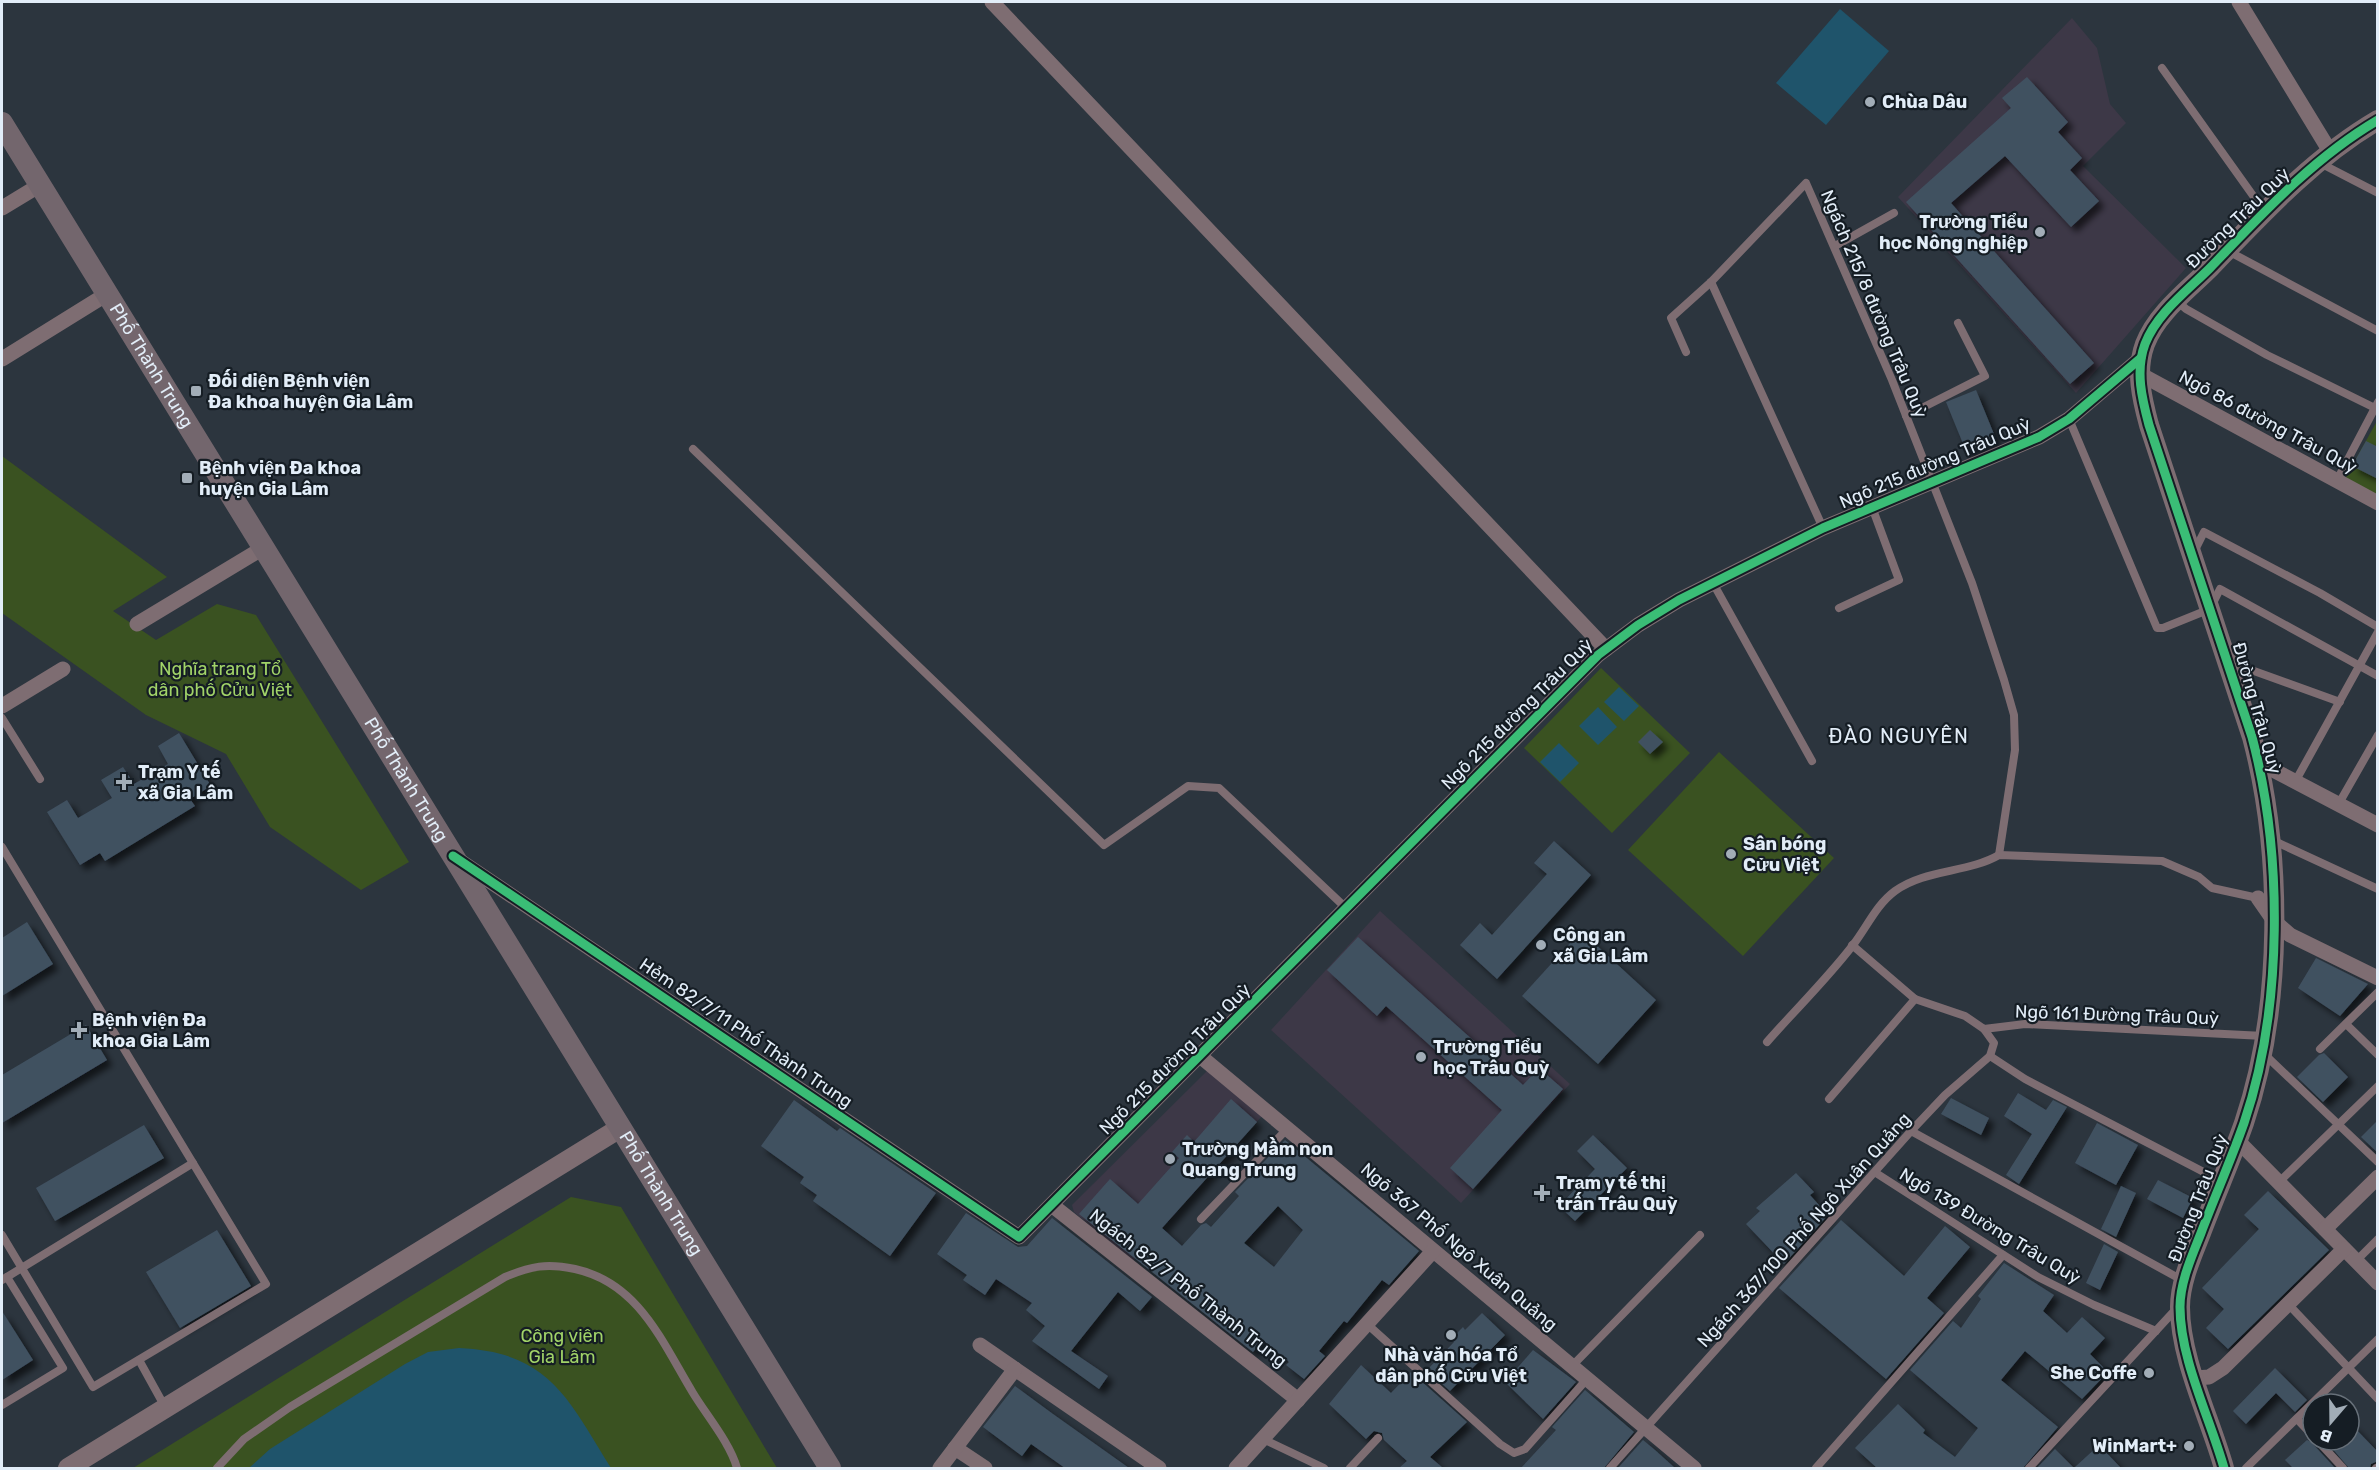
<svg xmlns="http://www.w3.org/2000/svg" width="2379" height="1470" viewBox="0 0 2379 1470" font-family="Rubik,sans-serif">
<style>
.education{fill:#3d3847}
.green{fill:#3a5221}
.water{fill:#1f546b}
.building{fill:#405161;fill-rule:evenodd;filter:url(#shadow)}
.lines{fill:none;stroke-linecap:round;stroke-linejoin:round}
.service{stroke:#7e6d72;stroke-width:8}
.minor{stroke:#7e6d72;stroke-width:15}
.tertiary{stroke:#7e6d72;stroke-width:20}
.secondary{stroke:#73666d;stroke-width:22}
.cycleway-casing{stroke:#151d24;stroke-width:13}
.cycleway{stroke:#3abd76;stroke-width:9}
.poi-dot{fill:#a2adb7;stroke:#151d24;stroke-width:2}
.labels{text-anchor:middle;stroke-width:4.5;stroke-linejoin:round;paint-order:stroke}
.poi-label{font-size:18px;font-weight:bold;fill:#e2edf8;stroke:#151d24;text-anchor:start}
.street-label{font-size:18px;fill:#e2edf8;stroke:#151d24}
.park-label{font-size:18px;fill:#a1d368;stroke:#151d24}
.neighbourhood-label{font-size:20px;letter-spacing:1.5px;fill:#e2edf8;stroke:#151d24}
</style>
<defs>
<filter id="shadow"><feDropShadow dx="5.5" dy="5.5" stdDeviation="3" flood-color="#0009"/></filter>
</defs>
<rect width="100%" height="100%" fill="#2c353e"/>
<g class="education">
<polygon points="2072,18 2097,48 2110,104 2126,123 2083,166 2186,268 2076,393 1898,197"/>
<polygon points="1380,911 1570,1084 1461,1203 1271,1030"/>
<polygon points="1207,1071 1262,1116 1133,1261 1074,1212 1072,1205"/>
</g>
<g class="green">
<polygon points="2377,421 2377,503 2342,484"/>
<polygon points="2,456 167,577 113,611 156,640 217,604 256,615 409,862 361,890 270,827 226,754 146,715 2,613"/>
<polygon points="1601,668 1690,753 1612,833 1524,748"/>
<polygon points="1719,752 1834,858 1743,956 1628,850"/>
<polygon points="571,1197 621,1207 777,1468 133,1468"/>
</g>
<g class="water">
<polygon points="1840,9 1889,51 1826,125 1776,83"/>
<polygon points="1619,687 1639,706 1624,721 1604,702"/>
<polygon points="1598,707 1617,727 1598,745 1579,726"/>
<polygon points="1559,743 1579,763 1560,782 1540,762"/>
<path d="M 459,1348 C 550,1352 568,1399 611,1468 L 249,1468 L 270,1449 L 405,1364 L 428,1352 Z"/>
</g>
<g class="building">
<polygon points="2027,77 2068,122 2058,132 2082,158 2070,170 2099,201 2071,227 2005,156 1951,203 2094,363 2070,384 1906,202 2011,108 2002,98"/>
<polygon points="1976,390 1996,439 1966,451 1946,402"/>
<polygon points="2366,441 2378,447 2378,479 2352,466"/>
<polygon points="1650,730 1663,742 1650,754 1638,742"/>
<polygon points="179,733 211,786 190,799 195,806 105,861 100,853 80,865 47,812 67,800 78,818 112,798 101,780 123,767 134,784 168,764 158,746"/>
<polygon points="1554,841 1591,875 1497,979 1460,945 1480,923 1492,935 1547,874 1534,863"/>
<polygon points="27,922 53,964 2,996 2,938"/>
<polygon points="1581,931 1656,1000 1598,1064 1522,996"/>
<polygon points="1358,937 1523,1085 1539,1068 1563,1089 1473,1189 1450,1168 1502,1110 1386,1006 1377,1016 1327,970"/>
<polygon points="2316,958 2368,984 2340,1016 2298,988"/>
<polygon points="86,1025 107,1060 2,1123 2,1075"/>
<polygon points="2324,1053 2348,1077 2323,1102 2297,1077 2319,1055"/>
<polygon points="2018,1093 2046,1110 2053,1100 2067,1107 2019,1184 2006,1175 2032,1134 2004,1116"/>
<polygon points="1951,1098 1989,1118 1981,1135 1941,1114"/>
<path d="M 1231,1099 L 1257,1122 L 1162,1228 L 1182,1246 L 1201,1225 L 1206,1223 L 1211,1227 L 1239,1196 L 1235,1192 L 1285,1140 L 1419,1251 L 1389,1285 L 1382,1280 L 1347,1323 L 1344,1321 L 1319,1351 L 1325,1356 L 1304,1379 L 1286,1365 L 1289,1362 L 1263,1340 L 1253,1352 L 1079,1214 L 1110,1179 L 1138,1204 L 1179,1158 L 1172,1152 L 1187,1135 L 1194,1142 ZM 1278,1206 L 1303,1230 L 1274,1267 L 1244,1243 Z"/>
<polygon points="794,1100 837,1131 840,1128 936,1193 890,1256 813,1201 817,1195 800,1183 804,1177 761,1146"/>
<polygon points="2378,1120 2378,1153 2361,1137"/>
<polygon points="2097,1123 2138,1145 2116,1185 2075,1163"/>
<polygon points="144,1125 164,1158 55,1221 36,1188"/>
<polygon points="1593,1135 1627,1168 1575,1221 1559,1206 1595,1169 1577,1151"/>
<polygon points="1796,1173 1814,1192 1810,1195 1828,1215 1784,1264 1746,1224 1760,1211 1756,1208"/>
<polygon points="2158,1180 2193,1198 2183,1218 2147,1199"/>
<polygon points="2121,1186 2136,1193 2116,1237 2101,1229"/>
<polygon points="2268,1191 2329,1250 2228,1349 2206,1328 2224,1309 2202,1288 2259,1229 2244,1215"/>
<polygon points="966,1213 1018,1247 1027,1246 1052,1218 1152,1297 1140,1311 1118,1292 1071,1351 1108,1376 1099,1389 1032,1341 1045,1326 1026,1310 1032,1303 996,1279 985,1295 963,1280 967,1275 937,1254"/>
<polygon points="1841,1220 1904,1276 1945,1226 1970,1247 1927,1298 1944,1313 1886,1379 1779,1288"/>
<polygon points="217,1230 251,1286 180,1328 146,1272"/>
<polygon points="2104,1244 2118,1252 2100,1290 2086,1283"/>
<polygon points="2004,1263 2054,1295 2043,1311 2067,1333 2082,1317 2105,1338 2090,1354 2108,1372 2082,1399 2025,1351 2001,1380 2058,1427 2023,1468 1877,1468 1855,1448 1898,1404 1925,1430 1923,1433 1955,1457 1978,1428 1910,1370 1953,1321 1961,1328 1981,1299 1978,1296"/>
<polygon points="2,1311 33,1360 2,1380"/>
<polygon points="1482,1313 1505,1335 1450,1391 1427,1370 1454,1342 1451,1339 1463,1327 1465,1330"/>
<polygon points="1533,1350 1576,1382 1543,1419 1505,1382"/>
<polygon points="1361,1365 1391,1393 1411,1372 1467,1422 1430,1457 1443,1468 1399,1468 1407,1461 1384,1440 1382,1433 1374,1431 1366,1439 1329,1404"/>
<polygon points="2275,1368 2307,1400 2295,1412 2276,1393 2246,1424 2233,1411"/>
<polygon points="1015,1386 1053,1414 1129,1468 1065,1468 1031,1444 1022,1456 983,1427"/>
<polygon points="1585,1390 1634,1432 1604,1468 1521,1468 1556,1430 1552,1427"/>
<polygon points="2349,1422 2378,1452 2378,1461 2371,1464 2370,1468 2349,1468 2325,1440 2349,1440"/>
<polygon points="1643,1440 1655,1450 1675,1468 1618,1468"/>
<polygon points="2307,1440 2311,1442 2335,1468 2293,1468 2285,1460"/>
<polygon points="2099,1445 2121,1468 2037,1468 2055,1449 2074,1468"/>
</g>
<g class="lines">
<g class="service">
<polyline points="2162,68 2264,211"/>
<polyline points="2320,163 2378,193"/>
<polyline points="1835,246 1894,213"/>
<polyline points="2228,251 2378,331"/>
<polyline points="1711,282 1823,528"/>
<polyline points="2177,301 2186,309 2267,355 2375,408"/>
<polyline points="1686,352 1671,318 1711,282 1806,183 1892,380 1972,583 2004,680 2014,715 2015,750 1999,855"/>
<polyline points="1906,416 1985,376 1958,323"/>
<polyline points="2069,419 2157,628 2163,628 2210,609 2220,589 2378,676"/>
<polyline points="693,449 1104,845 1188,786 1219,788 1346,908"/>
<polyline points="2337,480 2378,402"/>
<polyline points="2194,552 2204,532 2320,593 2378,627"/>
<polyline points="1713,583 1812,761"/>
<polyline points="1839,608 1899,580 1872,507"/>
<polyline points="2229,662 2340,702"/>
<polyline points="2,718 40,779"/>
<polyline points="2295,782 2378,632"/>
<polyline points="2338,805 2378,735"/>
<polyline points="2272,840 2378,889"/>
<polyline points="2,847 266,1284 93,1387 2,1235"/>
<polyline points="1852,945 1915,999 1965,1016 1984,1029 2025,1024 2264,1036"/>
<polyline points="2346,1024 2378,1055"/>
<path d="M 1767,1042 C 1795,1010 1827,979 1853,945 C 1867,927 1876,905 1895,891 C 1925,869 1968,873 1999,855 L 2162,861 L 2199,877 L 2212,888 L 2258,898"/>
<polyline points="2320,1049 2378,992"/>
<polyline points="2263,1053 2378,1162"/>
<polyline points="1990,1056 2025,1079 2221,1181"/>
<polyline points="1829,1099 1915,999"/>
<polyline points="1911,1131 2182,1280"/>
<polyline points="1876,1173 2038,1277 2094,1305 2156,1331"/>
<polyline points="2279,1182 2378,1086"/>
<polyline points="1201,1219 1287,1129"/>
<polyline points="2356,1261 2378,1239"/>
<polyline points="2,1280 193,1163"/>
<polyline points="2289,1305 2378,1399"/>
<polyline points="1367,1324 1500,1444 1514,1453 1525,1449 1587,1379"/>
<polyline points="139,1360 165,1407"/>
<polyline points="1572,1366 1700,1235"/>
<polyline points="2,1405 63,1368 7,1277"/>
<polyline points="2297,1419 2313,1436"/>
<polyline points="1263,1439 1324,1468"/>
<polyline points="2317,1440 2343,1468"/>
<path d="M 217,1468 L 244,1439 L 290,1407 L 505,1277 C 531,1266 547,1263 575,1269 C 639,1283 662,1342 693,1393 C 707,1416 730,1443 737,1468"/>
<polyline points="1350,1468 1378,1438"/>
<polyline points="1610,1468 1911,1131 1945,1095 1990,1056 1994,1043 1984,1029"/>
<polyline points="1816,1468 2003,1255"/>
<polyline points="2029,1468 2177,1308"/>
<polyline points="2246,1468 2378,1339"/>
<polyline points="2376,1468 2378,1467"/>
</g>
<g class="minor">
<polyline points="992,2 1606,649"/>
<polyline points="2239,2 2331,153"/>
<polyline points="2,208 40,185"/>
<polyline points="2,359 107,294"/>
<polyline points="2140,374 2378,503"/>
<polyline points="137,624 263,548"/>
<polyline points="2,706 63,669"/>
<polyline points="2258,762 2378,825"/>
<polyline points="460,861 1019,1237 1598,655 1638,625 1679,600 1823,528 2039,437 2069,419 2141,358"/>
<polyline points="2258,898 2274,921 2290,935 2378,978"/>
<polyline points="1200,1056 1694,1468"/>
<polyline points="2237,1140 2378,1283"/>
<polyline points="1053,1206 1298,1400"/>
<polyline points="2325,1229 2378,1177"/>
<polyline points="980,1345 1159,1468"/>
<polyline points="2196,1378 2209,1377 2223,1368 2344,1249"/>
<polyline points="955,1448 985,1468"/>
<polyline points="940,1468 1015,1369"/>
<polyline points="1236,1468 1433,1251"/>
</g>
<g class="tertiary">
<polyline points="68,1468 620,1128"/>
<path d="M 2224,1468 C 2210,1418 2180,1359 2180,1307 C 2180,1282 2192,1256 2201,1233 C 2215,1196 2231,1160 2244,1123 C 2283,1008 2283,854 2252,737 L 2149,425 C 2142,399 2135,371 2145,344 C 2157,313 2187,291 2210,268 C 2261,215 2313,158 2378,120"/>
</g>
<path class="secondary" id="s1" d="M 2,123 L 830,1468"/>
<g class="cycleway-casing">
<g id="cycleway">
<polyline points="453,856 1019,1237 1598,655 1638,625 1679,600 1823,528 2039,437 2069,419 2141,358"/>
<path d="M 2224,1468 C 2210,1418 2180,1359 2180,1307 C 2180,1282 2192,1256 2201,1233 C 2215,1196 2231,1160 2244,1123 C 2283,1008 2283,854 2252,737 L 2149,425 C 2142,399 2135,371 2145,344 C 2157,313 2187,291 2210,268 C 2261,215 2313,158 2378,120"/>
</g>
</g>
<use href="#cycleway" class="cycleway"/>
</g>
<g class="poi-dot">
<circle cx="1870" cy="102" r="6"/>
<circle cx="2040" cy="232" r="6"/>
<rect x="190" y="385" width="12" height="12" rx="3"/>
<rect x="181" y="472" width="12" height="12" rx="3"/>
<path d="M121 773h6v6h6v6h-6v6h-6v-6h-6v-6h6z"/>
<circle cx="1731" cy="854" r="6"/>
<circle cx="1541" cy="945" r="6"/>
<path d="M76 1021h6v6h6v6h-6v6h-6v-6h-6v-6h6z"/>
<circle cx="1421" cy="1057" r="6"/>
<circle cx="1170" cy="1159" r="6"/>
<path d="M1539 1184h6v6h6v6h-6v6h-6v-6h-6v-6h6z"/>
<circle cx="1451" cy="1335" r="6"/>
<circle cx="2149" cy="1373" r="6"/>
<circle cx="2189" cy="1446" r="6"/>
</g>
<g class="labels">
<g class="poi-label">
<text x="1882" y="108">Chùa Dâu</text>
<text x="2028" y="228" text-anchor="end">Trường Tiểu<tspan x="2028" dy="21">học Nông nghiệp</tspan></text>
<text x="208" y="387">Đối diện Bệnh viện<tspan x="208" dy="21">Đa khoa huyện Gia Lâm</tspan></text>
<text x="199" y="474">Bệnh viện Đa khoa<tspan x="199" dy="21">huyện Gia Lâm</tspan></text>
<text x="138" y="778">Trạm Y tế<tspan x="138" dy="21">xã Gia Lâm</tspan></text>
<text x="1743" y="850">Sân bóng<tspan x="1743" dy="21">Cửu Việt</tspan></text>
<text x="1553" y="941">Công an<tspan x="1553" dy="21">xã Gia Lâm</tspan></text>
<text x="92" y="1026">Bệnh viện Đa<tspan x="92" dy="21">khoa Gia Lâm</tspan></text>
<text x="1433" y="1053">Trường Tiểu<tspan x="1433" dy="21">học Trâu Quỳ</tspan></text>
<text x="1182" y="1155">Trường Mầm non<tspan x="1182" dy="21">Quang Trung</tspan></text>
<text x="1556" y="1189">Trạm y tế thị<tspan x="1556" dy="21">trấn Trâu Quỳ</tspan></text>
<text x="1451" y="1361" text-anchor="middle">Nhà văn hóa Tổ<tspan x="1451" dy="21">dân phố Cửu Việt</tspan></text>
<text x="2137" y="1379" text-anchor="end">She Coffe</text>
<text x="2177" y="1452" text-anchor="end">WinMart+</text>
</g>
<g class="street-label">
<text transform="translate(2238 218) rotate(-44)" y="6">Đường Trâu Quỳ</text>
<text transform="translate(1874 304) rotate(67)" y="6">Ngách 215/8 đường Trâu Quỳ</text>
<text dy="6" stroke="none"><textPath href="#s1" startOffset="285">Phố Thành Trung</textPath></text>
<text transform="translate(2268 422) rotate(28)" y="6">Ngõ 86 đường Trâu Quỳ</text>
<text transform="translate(1935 463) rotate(-23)" y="6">Ngõ 215 đường Trâu Quỳ</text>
<text transform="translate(2257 708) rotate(74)" y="6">Đường Trâu Quỳ</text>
<text transform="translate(1517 714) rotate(-45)" y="6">Ngõ 215 đường Trâu Quỳ</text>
<text dy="6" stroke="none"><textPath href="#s1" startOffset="771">Phố Thành Trung</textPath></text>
<text transform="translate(2117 1015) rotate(2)" y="6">Ngõ 161 Đường Trâu Quỳ</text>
<text transform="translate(746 1033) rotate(34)" y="6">Hẻm 82/7/11 Phố Thành Trung</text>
<text transform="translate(1175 1059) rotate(-45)" y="6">Ngõ 215 đường Trâu Quỳ</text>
<text dy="6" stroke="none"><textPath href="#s1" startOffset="1257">Phố Thành Trung</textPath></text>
<text transform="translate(2198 1198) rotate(-69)" y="6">Đường Trâu Quỳ</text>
<text transform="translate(1990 1226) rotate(31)" y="6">Ngõ 139 Đường Trâu Quỳ</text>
<text transform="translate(1804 1230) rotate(-48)" y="6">Ngách 367/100 Phố Ngô Xuân Quảng</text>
<text transform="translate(1459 1247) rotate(40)" y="6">Ngõ 367 Phố Ngô Xuân Quảng</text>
<text transform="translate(1188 1288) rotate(38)" y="6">Ngách 82/7 Phố Thành Trung</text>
</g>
<g class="park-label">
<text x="220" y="675">Nghĩa trang Tổ<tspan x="220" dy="21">dân phố Cửu Việt</tspan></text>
<text x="562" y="1342">Công viên<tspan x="562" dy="21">Gia Lâm</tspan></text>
</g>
<g class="neighbourhood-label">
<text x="1899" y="743">ĐÀO NGUYÊN</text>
</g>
</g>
<rect width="2379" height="1470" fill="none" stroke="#e2edf8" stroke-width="6"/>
<g transform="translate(2331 1422) rotate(200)"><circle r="28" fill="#151d24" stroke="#677079" stroke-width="1.5"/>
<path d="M0-4.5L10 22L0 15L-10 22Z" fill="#a2adb7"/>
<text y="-9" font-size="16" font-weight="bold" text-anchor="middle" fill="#e2edf8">B</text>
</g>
</svg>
